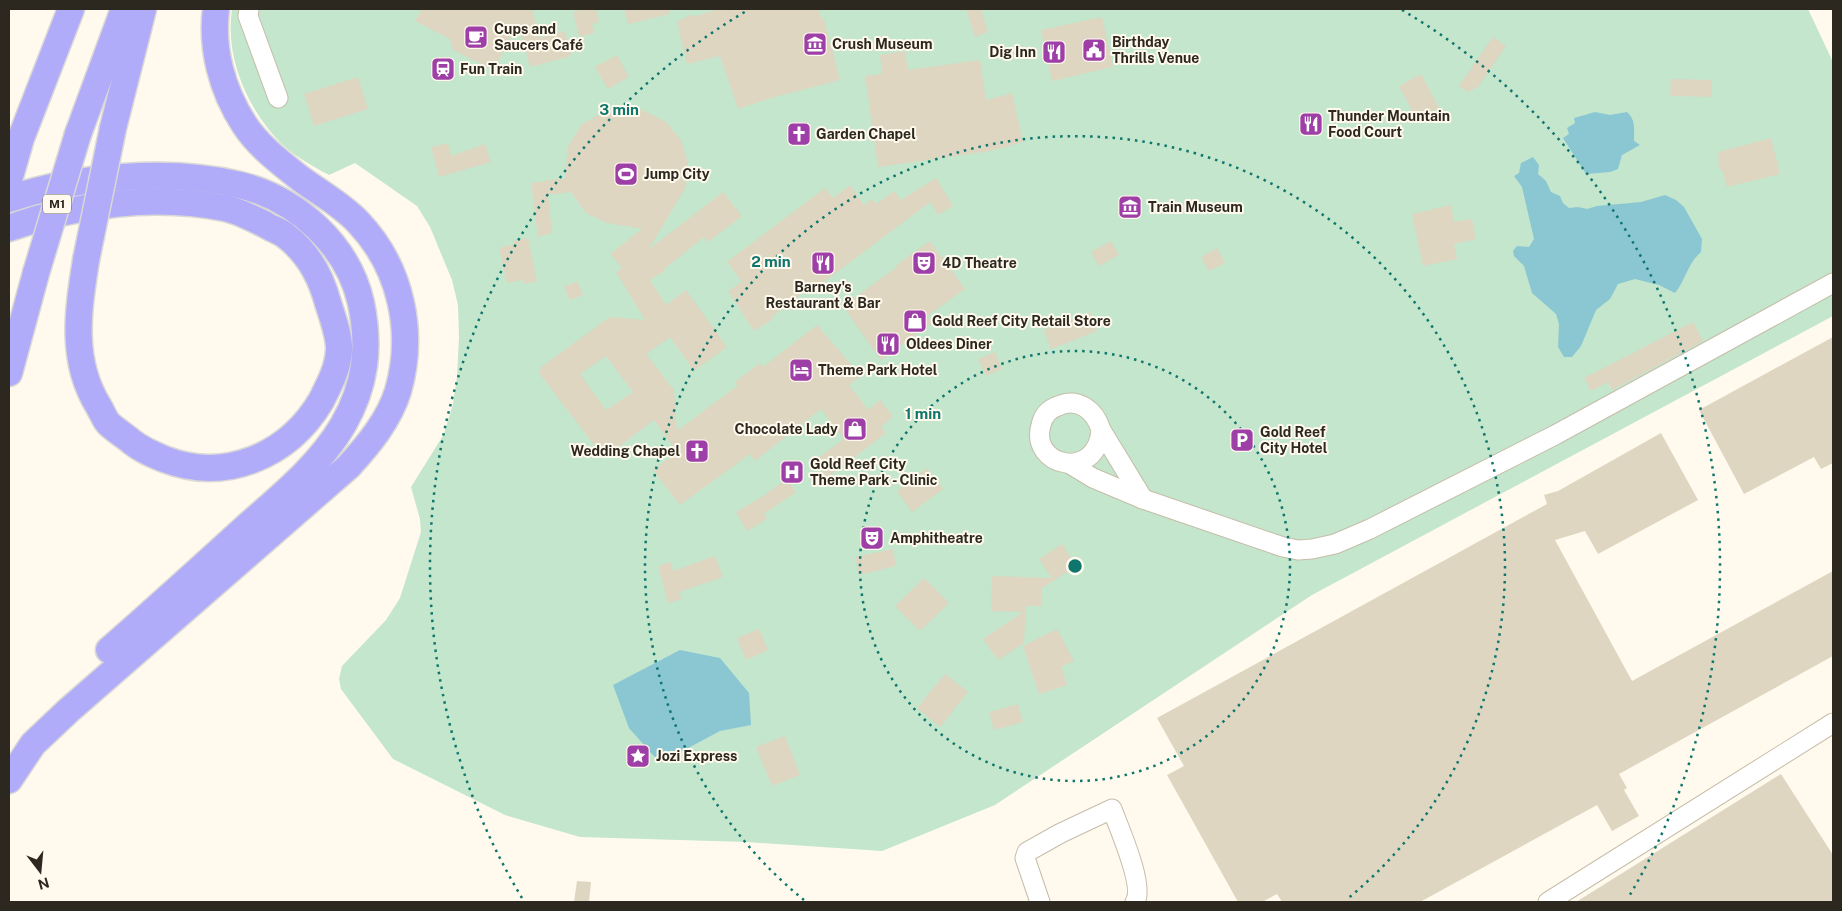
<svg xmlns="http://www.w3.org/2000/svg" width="1842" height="911" viewBox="0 0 1842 911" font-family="'Public Sans',sans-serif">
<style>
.green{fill:#c3e6cc}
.water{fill:#8bc7d3}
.building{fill:#ded6c1;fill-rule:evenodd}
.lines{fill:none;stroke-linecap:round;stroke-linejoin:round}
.minor-casing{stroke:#c5bda8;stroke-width:21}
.highway-casing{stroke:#d9d8d7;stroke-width:29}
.minor{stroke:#fff;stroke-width:19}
.highway{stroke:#b0acf9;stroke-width:26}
.highway-bridge-casing{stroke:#d9d8d7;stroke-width:29;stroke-linecap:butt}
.highway-bridge{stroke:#b0acf9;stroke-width:26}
.ring{fill:none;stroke:#0f766e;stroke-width:2.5;stroke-dasharray:2.5 5}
.labels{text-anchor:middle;stroke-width:4;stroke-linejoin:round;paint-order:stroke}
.shield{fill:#fffaed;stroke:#6b675e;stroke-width:1}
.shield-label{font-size:12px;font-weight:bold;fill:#2c2820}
.poi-label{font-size:14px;font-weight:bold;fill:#2c2820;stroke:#fffaed;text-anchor:start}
.centre{fill:#0f766e;stroke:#fffaed;stroke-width:2.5}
.ring-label{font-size:15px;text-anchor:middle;font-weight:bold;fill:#0f766e;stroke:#fffaed;stroke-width:4;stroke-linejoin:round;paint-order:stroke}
</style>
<rect width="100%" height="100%" fill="#fffaed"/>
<path class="green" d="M 232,9 L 1808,9 L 1833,62 L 1833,316 L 1312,595 L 995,805 L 882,851 L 746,842 L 580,837 L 505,815 L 393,759 L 341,689 L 339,679 L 342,666 L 386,620 L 400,598 L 421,532 L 420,519 L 411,487 L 444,434 L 453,404 L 457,377 L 459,337 L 458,305 L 452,280 L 430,227 L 417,206 L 355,163 L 329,175 C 310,165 289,153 275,137 C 245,103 225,55 232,9 Z"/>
<g class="water">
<path d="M 1595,112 L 1610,115 L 1627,112 C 1636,120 1634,130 1634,141 L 1640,145 L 1622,155 L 1618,169 L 1610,172 L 1586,174 L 1563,138 L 1569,134 L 1567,128 L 1575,123 L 1574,118 Z"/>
<path d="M 1533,157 L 1539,165 L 1538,174 L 1546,181 L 1551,192 L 1560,196 L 1563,203 L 1569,208 L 1578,207 L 1587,209 L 1597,206 L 1641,202 L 1665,195 L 1676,200 L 1684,207 L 1702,239 L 1701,252 C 1687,264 1686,280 1675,293 L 1659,285 L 1635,279 L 1618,284 L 1610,299 L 1596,310 L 1581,346 L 1572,357 L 1564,357 L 1558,347 L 1559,324 L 1556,314 L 1532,293 L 1524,266 L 1514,256 L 1513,251 L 1517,246 L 1529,247 L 1534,239 L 1522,187 L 1514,176 L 1519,173 L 1521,163 Z"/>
<polygon points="680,650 720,658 749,693 751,725 720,731 660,763 629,728 613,685"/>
</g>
<g class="building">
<polygon points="422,9 532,9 540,38 565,31 571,56 530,67 518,22 496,66 489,68 453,50 450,39 415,21"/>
<polygon points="585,9 596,9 599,22 592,24 594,33 579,37 573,12"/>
<polygon points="624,9 669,9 670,14 628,24"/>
<polygon points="719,9 818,9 822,19 824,18 840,80 771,98 738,109 720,56 687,64 677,22 692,14 693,17"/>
<polygon points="966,9 981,9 988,32 975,37"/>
<polygon points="1102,17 1113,67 1052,81 1041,30"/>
<polygon points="1493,37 1506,46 1478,87 1468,92 1459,86"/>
<polygon points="905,51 908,70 980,60 986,100 1012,93 1023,142 990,151 878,167 865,76 882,74 880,55"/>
<polygon points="617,55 629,77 608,89 595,67"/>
<polygon points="1421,74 1439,108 1417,120 1399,86"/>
<polygon points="358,77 368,109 314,126 304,94"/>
<polygon points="1671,79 1712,80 1712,97 1670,96"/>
<path d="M 617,105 L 643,110 L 666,122 L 681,140 L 688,163 L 686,187 L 648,250 L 723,192 L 742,216 L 708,242 L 704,237 L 664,269 L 665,271 L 650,280 L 666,305 L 686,290 L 727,347 L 694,371 L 670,337 L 646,354 L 674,390 L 677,431 L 737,386 L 735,382 L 760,363 L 763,367 L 817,325 L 861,376 L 849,385 L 868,410 L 880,400 L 893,416 L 881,427 L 886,433 L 827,478 L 814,461 L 844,439 L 821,409 L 755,461 L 750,454 L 680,505 L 653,470 L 677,452 L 654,420 L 613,451 L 598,450 L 539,373 L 541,367 L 610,317 L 645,320 L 616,272 L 622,268 L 610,254 L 642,229 L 607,223 L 586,213 L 571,192 L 548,195 L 552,233 L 538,237 L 531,183 L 565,178 L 568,146 L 582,124 ZM 606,356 L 633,392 L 606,410 L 580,374 Z"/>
<polygon points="1771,138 1780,174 1727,187 1722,169 1719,170 1718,152"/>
<polygon points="448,143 451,156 485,144 491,162 439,177 431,147"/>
<polygon points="936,178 953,206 938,215 930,202 816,288 813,285 772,317 773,319 754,331 728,291 742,282 727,262 825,188 833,198 850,185 864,205 872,199 876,204 894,191 901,200"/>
<polygon points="1451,205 1454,222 1472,219 1476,239 1454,244 1457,259 1423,266 1412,214"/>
<polygon points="528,238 537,281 524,284 523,280 507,283 499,248 514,244 513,241"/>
<polygon points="930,241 965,289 927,316 932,323 881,360 843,306 897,267 896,265"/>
<polygon points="1111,241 1119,255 1099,266 1091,252"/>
<polygon points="1217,248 1225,263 1209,271 1201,257"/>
<polygon points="577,281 583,295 570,300 564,287"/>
<polygon points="1090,312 1097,331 1051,349 1044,330"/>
<polygon points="1693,322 1703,341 1612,390 1608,382 1591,391 1584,378"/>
<polygon points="1833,337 1833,463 1821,469 1814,457 1744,494 1699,410"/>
<polygon points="995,352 1002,369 986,376 978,359"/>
<polygon points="1661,433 1698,500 1598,554 1585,531 1555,540 1632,681 1833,571 1833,656 1619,774 1627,788 1624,790 1639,816 1612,831 1597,805 1420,902 1282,902 1277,894 1262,902 1238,902 1167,775 1184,766 1157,718 1547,504 1544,495 1558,491"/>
<polygon points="927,468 943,489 912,512 897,491"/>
<polygon points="787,479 796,492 764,514 767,519 747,531 736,512 768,493 768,492"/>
<polygon points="1062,544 1076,566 1042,588 1041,606 1026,606 1024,643 998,660 983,639 1023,612 991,611 992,576 1052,578 1039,559"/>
<polygon points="893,549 896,566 859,575 855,557"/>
<polygon points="715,556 723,577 679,592 682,599 668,603 658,566 671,562 673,571"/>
<polygon points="924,578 949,603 920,631 895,606"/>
<polygon points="759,629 768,650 746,660 737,638"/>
<polygon points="1057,629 1074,661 1061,667 1067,685 1039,694 1023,646"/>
<polygon points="945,674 968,692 940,727 917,708"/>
<polygon points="1018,704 1023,722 994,730 989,712"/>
<polygon points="785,736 800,775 772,786 756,747"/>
<polygon points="1781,774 1833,855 1833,902 1576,902"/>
<polygon points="577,881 591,882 589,902 574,902"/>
</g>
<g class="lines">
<g class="minor-casing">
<g id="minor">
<polyline points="249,9 248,16 278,98"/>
<path d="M 1101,430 C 1097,482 1029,467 1041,425 C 1043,416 1049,409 1058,406 C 1078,397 1095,410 1101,430 L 1143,499"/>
<polyline points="1070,464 1093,478 1143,499 1283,547 1298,550 1312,549 1335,544 1370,529 1555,435 1833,283"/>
<path d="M 1040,902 L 1025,858 L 1027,852 L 1061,833 L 1112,809 C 1119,828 1145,886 1135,902"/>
<polyline points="1548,902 1833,723"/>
</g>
</g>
<g class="highway-casing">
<g id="highway">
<polyline points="113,128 143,9"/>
<polyline points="78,134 124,9"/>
<polyline points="9,180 21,138 71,9"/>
<path d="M 9,199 C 77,176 169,168 240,185 C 297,199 348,245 361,303 C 370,347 366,385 343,425 C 319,466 280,497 245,528 C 200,569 155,610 109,650"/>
<path d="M 9,228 C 76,204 154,194 225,208 C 239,211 254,219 266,225 C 272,229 280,231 286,236 C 307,252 321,277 328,303 C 332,316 340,337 339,351 C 338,369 329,385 321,401 C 288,456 225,483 164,459 C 152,454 142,450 132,442 C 125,436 115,430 108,423 C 104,418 102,412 99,407 C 70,361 78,311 86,260"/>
<polyline points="9,373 36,273"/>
<path d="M 9,780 L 33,744 L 69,710 L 349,466 C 369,444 389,420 398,391 C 415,332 401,267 358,222 C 342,205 320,193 301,179 C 281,163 258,146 244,124 C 222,90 211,49 216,9"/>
</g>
</g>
<use href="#minor" class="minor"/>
<use href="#highway" class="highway"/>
<g class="highway-bridge-casing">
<g id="highway-bridge">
<polyline points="86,260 113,128"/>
<polyline points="36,273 78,134"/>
</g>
</g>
<use href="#highway-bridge" class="highway-bridge"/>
</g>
<g class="ring">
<circle cx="1075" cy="566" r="215"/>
<path d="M804 900A430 430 0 1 1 1346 900"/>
<path d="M522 898A645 645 0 0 1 748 10M1402 10A645 645 0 0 1 1628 898"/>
</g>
<defs>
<g id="cafe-square" transform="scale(1.25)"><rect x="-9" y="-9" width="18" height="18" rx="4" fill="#9e3fa7" stroke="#fffaed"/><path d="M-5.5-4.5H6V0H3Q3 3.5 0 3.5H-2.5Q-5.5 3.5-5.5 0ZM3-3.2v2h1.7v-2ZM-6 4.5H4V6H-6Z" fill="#fff"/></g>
<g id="museum-square" transform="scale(1.25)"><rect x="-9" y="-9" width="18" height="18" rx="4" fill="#9e3fa7" stroke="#fffaed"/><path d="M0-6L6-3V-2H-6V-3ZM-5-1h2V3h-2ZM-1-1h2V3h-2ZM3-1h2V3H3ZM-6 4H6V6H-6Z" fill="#fff"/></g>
<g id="civic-square" transform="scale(1.25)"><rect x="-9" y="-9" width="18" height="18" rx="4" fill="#9e3fa7" stroke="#fffaed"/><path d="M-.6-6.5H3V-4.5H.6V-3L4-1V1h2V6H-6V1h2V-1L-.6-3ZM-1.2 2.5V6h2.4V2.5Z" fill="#fff"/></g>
<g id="restaurant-square" transform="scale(1.25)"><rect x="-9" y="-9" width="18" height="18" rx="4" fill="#9e3fa7" stroke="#fffaed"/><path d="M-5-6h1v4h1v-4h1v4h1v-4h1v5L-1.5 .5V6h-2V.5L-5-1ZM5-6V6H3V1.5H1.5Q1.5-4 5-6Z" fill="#fff"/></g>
<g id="station-square" transform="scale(1.25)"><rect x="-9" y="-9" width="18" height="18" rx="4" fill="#9e3fa7" stroke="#fffaed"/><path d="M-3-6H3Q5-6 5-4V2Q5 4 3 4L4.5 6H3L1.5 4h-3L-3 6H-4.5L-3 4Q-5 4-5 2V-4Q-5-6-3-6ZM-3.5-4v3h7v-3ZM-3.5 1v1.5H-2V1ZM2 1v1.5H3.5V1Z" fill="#fff"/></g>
<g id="church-square" transform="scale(1.25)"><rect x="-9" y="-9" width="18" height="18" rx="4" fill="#9e3fa7" stroke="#fffaed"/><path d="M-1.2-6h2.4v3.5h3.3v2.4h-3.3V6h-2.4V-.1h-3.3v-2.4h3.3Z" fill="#fff"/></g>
<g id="stadium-square" transform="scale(1.25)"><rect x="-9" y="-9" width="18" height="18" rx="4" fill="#9e3fa7" stroke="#fffaed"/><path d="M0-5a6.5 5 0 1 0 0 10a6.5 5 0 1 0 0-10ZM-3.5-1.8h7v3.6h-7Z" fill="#fff"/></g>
<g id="theatre-square" transform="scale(1.25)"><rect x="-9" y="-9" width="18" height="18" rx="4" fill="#9e3fa7" stroke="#fffaed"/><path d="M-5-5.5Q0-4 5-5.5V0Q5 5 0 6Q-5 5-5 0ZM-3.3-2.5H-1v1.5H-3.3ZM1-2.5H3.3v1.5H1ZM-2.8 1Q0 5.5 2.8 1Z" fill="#fff"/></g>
<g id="shop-square" transform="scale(1.25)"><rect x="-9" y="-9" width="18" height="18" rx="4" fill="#9e3fa7" stroke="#fffaed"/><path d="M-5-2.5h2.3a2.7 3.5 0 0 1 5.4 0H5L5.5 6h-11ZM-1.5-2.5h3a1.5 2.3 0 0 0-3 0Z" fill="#fff"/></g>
<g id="hotel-square" transform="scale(1.25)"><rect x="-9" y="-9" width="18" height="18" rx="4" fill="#9e3fa7" stroke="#fffaed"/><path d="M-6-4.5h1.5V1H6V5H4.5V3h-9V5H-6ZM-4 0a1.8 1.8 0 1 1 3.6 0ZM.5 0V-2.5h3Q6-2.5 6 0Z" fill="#fff"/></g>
<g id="parking-square" transform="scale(1.25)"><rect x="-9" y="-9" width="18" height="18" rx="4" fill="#9e3fa7" stroke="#fffaed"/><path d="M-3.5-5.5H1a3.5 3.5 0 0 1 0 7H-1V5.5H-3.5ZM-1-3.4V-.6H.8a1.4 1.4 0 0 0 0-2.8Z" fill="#fff"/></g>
<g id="hospital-square" transform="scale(1.25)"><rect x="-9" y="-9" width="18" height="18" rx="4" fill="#9e3fa7" stroke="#fffaed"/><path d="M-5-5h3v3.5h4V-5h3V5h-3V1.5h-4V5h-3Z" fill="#fff"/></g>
<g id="sight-square" transform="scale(1.25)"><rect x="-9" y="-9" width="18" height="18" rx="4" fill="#9e3fa7" stroke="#fffaed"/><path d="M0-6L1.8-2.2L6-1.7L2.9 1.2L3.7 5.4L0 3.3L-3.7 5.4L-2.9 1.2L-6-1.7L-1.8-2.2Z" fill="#fff"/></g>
</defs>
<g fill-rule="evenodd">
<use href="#cafe-square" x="476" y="37"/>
<use href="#museum-square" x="815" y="44"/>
<use href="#civic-square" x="1094" y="50"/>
<use href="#restaurant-square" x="1054" y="52"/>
<use href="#station-square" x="443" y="69"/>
<use href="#restaurant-square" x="1311" y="124"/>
<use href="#church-square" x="799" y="134"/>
<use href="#stadium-square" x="626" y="174"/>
<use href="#museum-square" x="1130" y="207"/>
<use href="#restaurant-square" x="823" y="263"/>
<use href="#theatre-square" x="924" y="263"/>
<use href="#shop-square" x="915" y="321"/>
<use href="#restaurant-square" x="888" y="344"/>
<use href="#hotel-square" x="801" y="370"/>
<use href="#shop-square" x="855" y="429"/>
<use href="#parking-square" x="1242" y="440"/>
<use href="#church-square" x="697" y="451"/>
<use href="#hospital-square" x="792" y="472"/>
<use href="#theatre-square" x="872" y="538"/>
<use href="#sight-square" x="638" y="756"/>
</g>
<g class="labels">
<rect class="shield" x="43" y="194.5" width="28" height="19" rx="4"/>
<g class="shield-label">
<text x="57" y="208">M1</text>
</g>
<g class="poi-label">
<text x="494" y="34">Cups and<tspan x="494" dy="16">Saucers Café</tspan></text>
<text x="1112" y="47">Birthday<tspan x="1112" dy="16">Thrills Venue</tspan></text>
<text x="832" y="49">Crush Museum</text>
<text x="1036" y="57" text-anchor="end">Dig Inn</text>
<text x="460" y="74">Fun Train</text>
<text x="1328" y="121">Thunder Mountain<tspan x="1328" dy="16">Food Court</tspan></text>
<text x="816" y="139">Garden Chapel</text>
<text x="644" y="179">Jump City</text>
<text x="1148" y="212">Train Museum</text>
<text x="942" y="268">4D Theatre</text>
<text x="823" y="292" text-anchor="middle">Barney's<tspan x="823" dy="16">Restaurant &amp; Bar</tspan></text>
<text x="932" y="326">Gold Reef City Retail Store</text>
<text x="906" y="349">Oldees Diner</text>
<text x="818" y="375">Theme Park Hotel</text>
<text x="838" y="434" text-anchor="end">Chocolate Lady</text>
<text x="1260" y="437">Gold Reef<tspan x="1260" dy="16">City Hotel</tspan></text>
<text x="680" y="456" text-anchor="end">Wedding Chapel</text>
<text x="810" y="469">Gold Reef City<tspan x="810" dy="16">Theme Park - Clinic</tspan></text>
<text x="890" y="543">Amphitheatre</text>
<text x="656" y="761">Jozi Express</text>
</g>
</g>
<circle cx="1075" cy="566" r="8" class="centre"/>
<g class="ring-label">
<text x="619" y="115">3 min</text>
<text x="771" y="267">2 min</text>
<text x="923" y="419">1 min</text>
</g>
<rect width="1842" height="911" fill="none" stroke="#2c2820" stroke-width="20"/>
<g transform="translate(40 871) rotate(164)" stroke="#fffaed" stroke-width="4" paint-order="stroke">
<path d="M0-4L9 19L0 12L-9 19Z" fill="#2c2820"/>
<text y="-8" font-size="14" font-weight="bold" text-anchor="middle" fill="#2c2820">N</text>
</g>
</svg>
